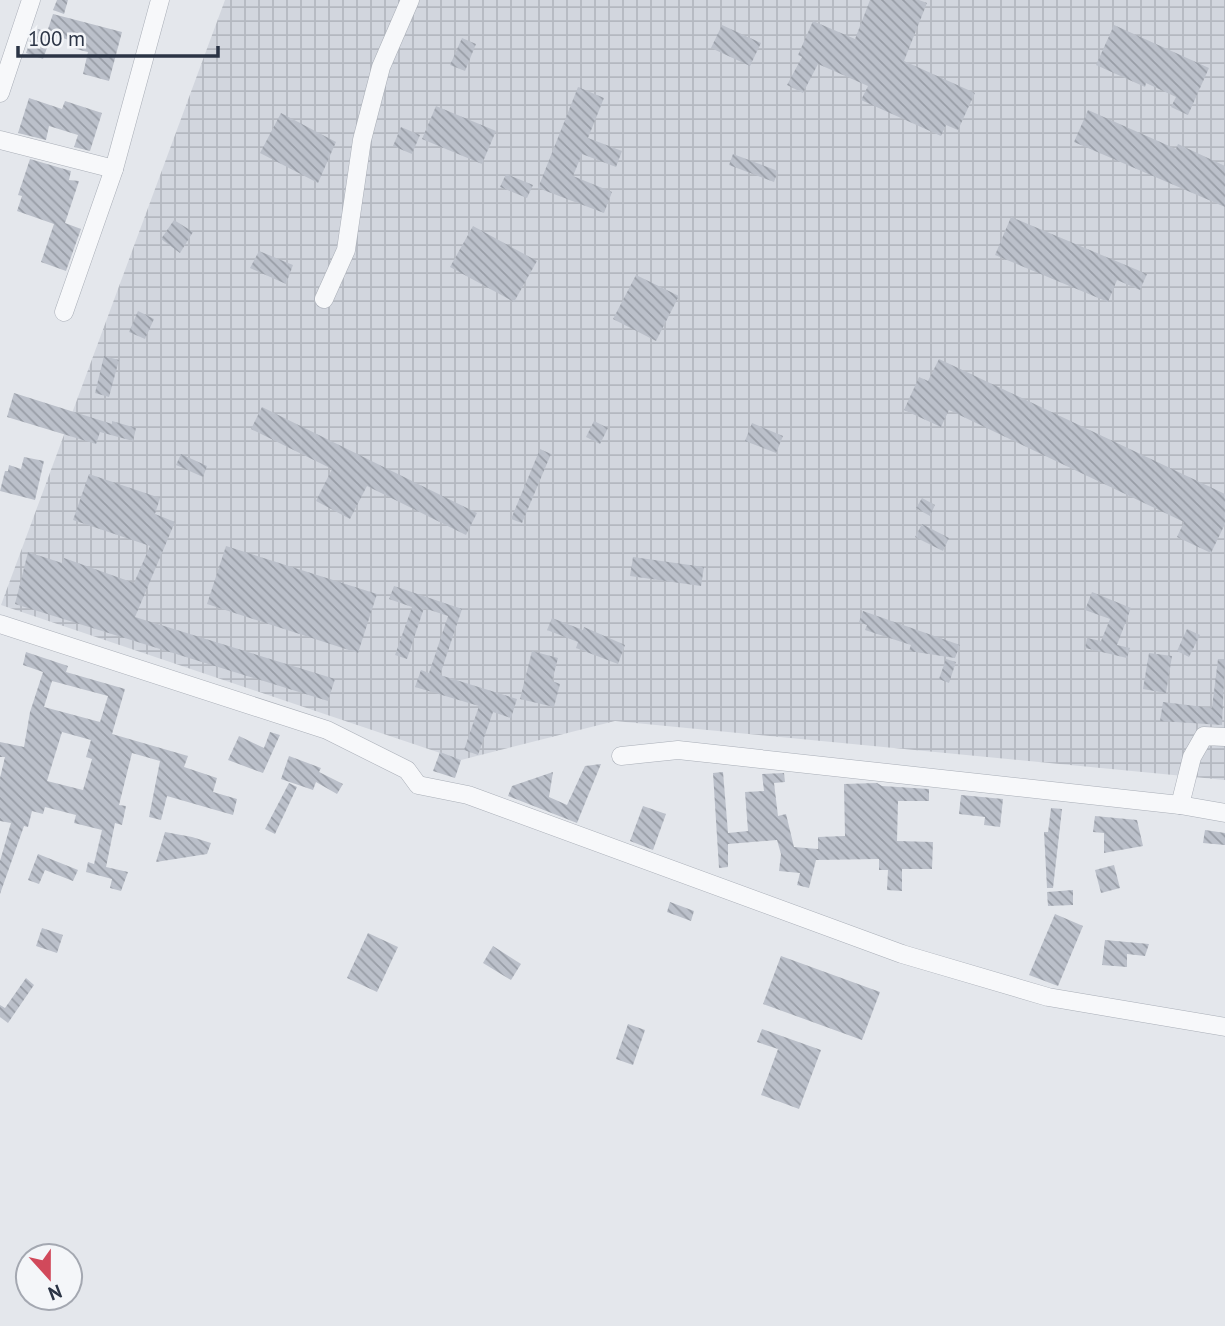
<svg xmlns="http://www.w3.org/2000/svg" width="1225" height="1326" viewBox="0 0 1225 1326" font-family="'PT Sans',sans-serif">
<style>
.industrial{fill:url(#industrial-grid)}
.building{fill:url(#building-back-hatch);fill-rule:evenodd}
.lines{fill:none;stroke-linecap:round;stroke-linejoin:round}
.minor-casing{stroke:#a9aeb7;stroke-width:19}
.minor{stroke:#f7f8fa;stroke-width:18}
</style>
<defs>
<pattern id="industrial-grid" width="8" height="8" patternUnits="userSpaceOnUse" patternTransform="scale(1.75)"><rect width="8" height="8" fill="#d2d6de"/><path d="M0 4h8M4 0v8" fill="none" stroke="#b4b8c0"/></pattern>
<pattern id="building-back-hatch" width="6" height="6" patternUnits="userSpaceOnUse" patternTransform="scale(1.75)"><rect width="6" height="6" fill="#bbc0ca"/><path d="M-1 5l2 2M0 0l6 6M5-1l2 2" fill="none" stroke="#989da6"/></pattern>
</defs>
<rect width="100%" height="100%" fill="#e4e7ec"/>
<polygon class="industrial" points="225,0 1225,0 1225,780 615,721 461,760 1,605"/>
<g class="building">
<polygon points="57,0 68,0 64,14 53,10"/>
<polygon points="870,0 919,0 927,3 904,61 975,93 958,130 946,125 941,136 861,100 868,86 818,64 803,93 787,85 802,57 798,55 813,21 855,39"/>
<polygon points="53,14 122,32 109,81 83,74 88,52 72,48 74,42 52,34 43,59 26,53 35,28 47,32"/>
<polygon points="722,25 761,43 750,66 711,48"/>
<polygon points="1114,25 1209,68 1188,115 1171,107 1176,97 1146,83 1145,87 1096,65"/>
<polygon points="462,38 476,44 465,71 450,65"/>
<polygon points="578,87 604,98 588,138 622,151 616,167 582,154 573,176 612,192 604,213 538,188"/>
<polygon points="29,98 62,109 65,101 102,113 90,151 74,147 78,135 49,126 46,140 18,133"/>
<polygon points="436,106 496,131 482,164 422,139"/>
<polygon points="1088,110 1176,149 1178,144 1225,166 1225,207 1074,142"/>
<polygon points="281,113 336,142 318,183 260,153"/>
<polygon points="401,127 420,135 412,154 393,146"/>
<polygon points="733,154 778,171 774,182 729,165"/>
<polygon points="30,159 71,171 69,180 79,181 65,223 81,229 66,271 41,262 54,224 17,211 22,196 18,195"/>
<polygon points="506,174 533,185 527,198 500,187"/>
<polygon points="1011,217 1147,274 1140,290 1117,280 1108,302 995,255"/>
<polygon points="174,220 193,232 180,253 161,239"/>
<polygon points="473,226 537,261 514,302 450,267"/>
<polygon points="259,251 293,265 286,284 250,268"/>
<polygon points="636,275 679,296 656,341 613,319"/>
<polygon points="138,311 154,319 145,339 129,332"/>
<polygon points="104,356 119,360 109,397 95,393"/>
<polygon points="939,359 1225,494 1225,524 1211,553 1177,537 1184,522 949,410 941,427 904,410 919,377 928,381"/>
<polygon points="14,393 112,424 112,421 136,428 133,441 100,432 96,444 7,417"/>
<polygon points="262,407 477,513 466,535 367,486 350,519 316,501 332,469 251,429"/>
<polygon points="594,421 608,428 600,444 586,437"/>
<polygon points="752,423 783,436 776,453 745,441"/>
<polygon points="540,449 551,454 522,523 511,519"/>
<polygon points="181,454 207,466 203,477 176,465"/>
<polygon points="24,457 44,461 35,500 0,491 5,471 8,471 9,465 21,469"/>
<polygon points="89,474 160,498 155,514 175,522 135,617 335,679 328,701 15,604 28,552 62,563 64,558 134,583 150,546 73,520"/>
<polygon points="922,498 935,505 930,516 916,508"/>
<polygon points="922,524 949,538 943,551 915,537"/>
<polygon points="226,546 377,594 358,653 207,604"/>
<polygon points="633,557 704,567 701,586 630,576"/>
<polygon points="394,586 462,609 440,675 517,699 511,718 493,712 478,755 464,750 479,706 415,687 421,670 429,673 448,616 424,608 407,659 395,655 412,607 389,599"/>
<polygon points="1092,592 1131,608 1117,645 1130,648 1127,658 1085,648 1087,638 1101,641 1110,619 1085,610"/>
<polygon points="863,611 960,645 955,658 909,651 911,645 865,630 867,625 859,622"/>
<polygon points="552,618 583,630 584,627 625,645 618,664 576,648 578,642 547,630"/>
<polygon points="1187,629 1200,635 1189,657 1177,651"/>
<polygon points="532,651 558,658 552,681 560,684 554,707 520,699"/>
<path d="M 26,652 L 68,666 L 66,672 L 125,689 L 112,734 L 188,756 L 184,767 L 217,778 L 213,792 L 237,799 L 233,815 L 167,796 L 161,820 L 149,817 L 160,761 L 132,753 L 119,805 L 126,806 L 122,825 L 115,823 L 106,867 L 128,872 L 121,891 L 110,888 L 112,879 L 86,872 L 88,862 L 94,864 L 102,830 L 74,823 L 76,815 L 45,807 L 43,814 L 32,811 L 28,827 L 24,826 L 0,894 L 0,861 L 11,823 L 0,821 L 0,778 L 5,757 L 0,757 L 0,742 L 24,747 L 30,712 L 43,672 L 23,665 ZM 52,681 L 108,696 L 100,722 L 44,707 ZM 62,732 L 91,740 L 86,757 L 92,759 L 83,790 L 47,781 Z"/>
<polygon points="1149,653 1172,656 1166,693 1143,689"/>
<polygon points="946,659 956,662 949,683 939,679"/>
<polygon points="1218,659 1225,659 1222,725 1160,721 1163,702 1212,708"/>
<polygon points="270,732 280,735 263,773 228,760 239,736 264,748"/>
<polygon points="440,752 461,760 455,778 433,771"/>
<polygon points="289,756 321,768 319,772 343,784 337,794 316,782 313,790 281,779"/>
<polygon points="601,764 577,823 508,796 512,786 553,772 549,797 567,805 585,766"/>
<polygon points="723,772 728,833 748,831 745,792 764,791 762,774 784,773 785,782 774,783 778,816 786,814 794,847 818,849 818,837 845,836 844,784 877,783 882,786 929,789 929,801 898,801 897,841 933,842 932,869 902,869 902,891 887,890 888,870 879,870 879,859 816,860 809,888 797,885 800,873 779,871 781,854 777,840 728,844 728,867 719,868 713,773"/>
<polygon points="289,783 297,787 275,834 265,829"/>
<polygon points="961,795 1003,799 1000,827 984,825 985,817 959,814"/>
<polygon points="643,806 666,814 653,850 630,841"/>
<polygon points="1051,808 1062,809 1053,888 1047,888 1044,832 1048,832"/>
<polygon points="1095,816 1137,820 1143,846 1104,853 1104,833 1093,832"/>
<polygon points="1205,830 1225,833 1225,845 1203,843"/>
<polygon points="165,832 192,837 211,843 207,854 156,862"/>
<polygon points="38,854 78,870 73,881 45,870 39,884 28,880"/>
<polygon points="1114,865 1120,888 1101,893 1095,870"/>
<polygon points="1073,890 1073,905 1048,906 1047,892"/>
<polygon points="670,902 694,911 691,921 667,912"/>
<polygon points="1055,914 1083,926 1058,986 1029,975"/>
<polygon points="42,928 63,935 57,953 36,946"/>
<polygon points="368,933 398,947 377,992 347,978"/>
<polygon points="1105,940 1149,944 1145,956 1127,954 1127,967 1102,965"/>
<polygon points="493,946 521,964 511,980 483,963"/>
<polygon points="781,956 880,992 862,1040 763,1004"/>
<polygon points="26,978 34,985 8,1023 0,1017 0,1005 5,1008"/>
<polygon points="628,1024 645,1030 633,1065 616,1059"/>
<polygon points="762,1029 821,1050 799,1109 761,1095 778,1049 757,1042"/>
</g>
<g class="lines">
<g class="minor-casing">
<g id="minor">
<polyline points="0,93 31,0"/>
<polyline points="0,140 114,169"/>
<polyline points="324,299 346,250 362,140 381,67 410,0"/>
<polyline points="64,312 114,169 160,0"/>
<polyline points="0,624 327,730 407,770 418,785 468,795 902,954 1048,997 1225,1027"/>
<polyline points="621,756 678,750 1180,805 1192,757 1204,736 1225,737"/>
<polyline points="1180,805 1225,813"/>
</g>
</g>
<use href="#minor" class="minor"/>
</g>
<g transform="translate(49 1277) rotate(159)"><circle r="33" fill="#f4f6f9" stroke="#a4a8b1" stroke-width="2"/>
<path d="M0-5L12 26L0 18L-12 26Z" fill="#d1495b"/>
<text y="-10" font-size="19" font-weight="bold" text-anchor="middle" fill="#2b3445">N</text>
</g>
<path d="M18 46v10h200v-10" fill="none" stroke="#2b3445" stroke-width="3.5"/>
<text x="28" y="46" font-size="21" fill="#2b3445" stroke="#f4f6f9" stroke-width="5" paint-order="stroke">100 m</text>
</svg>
